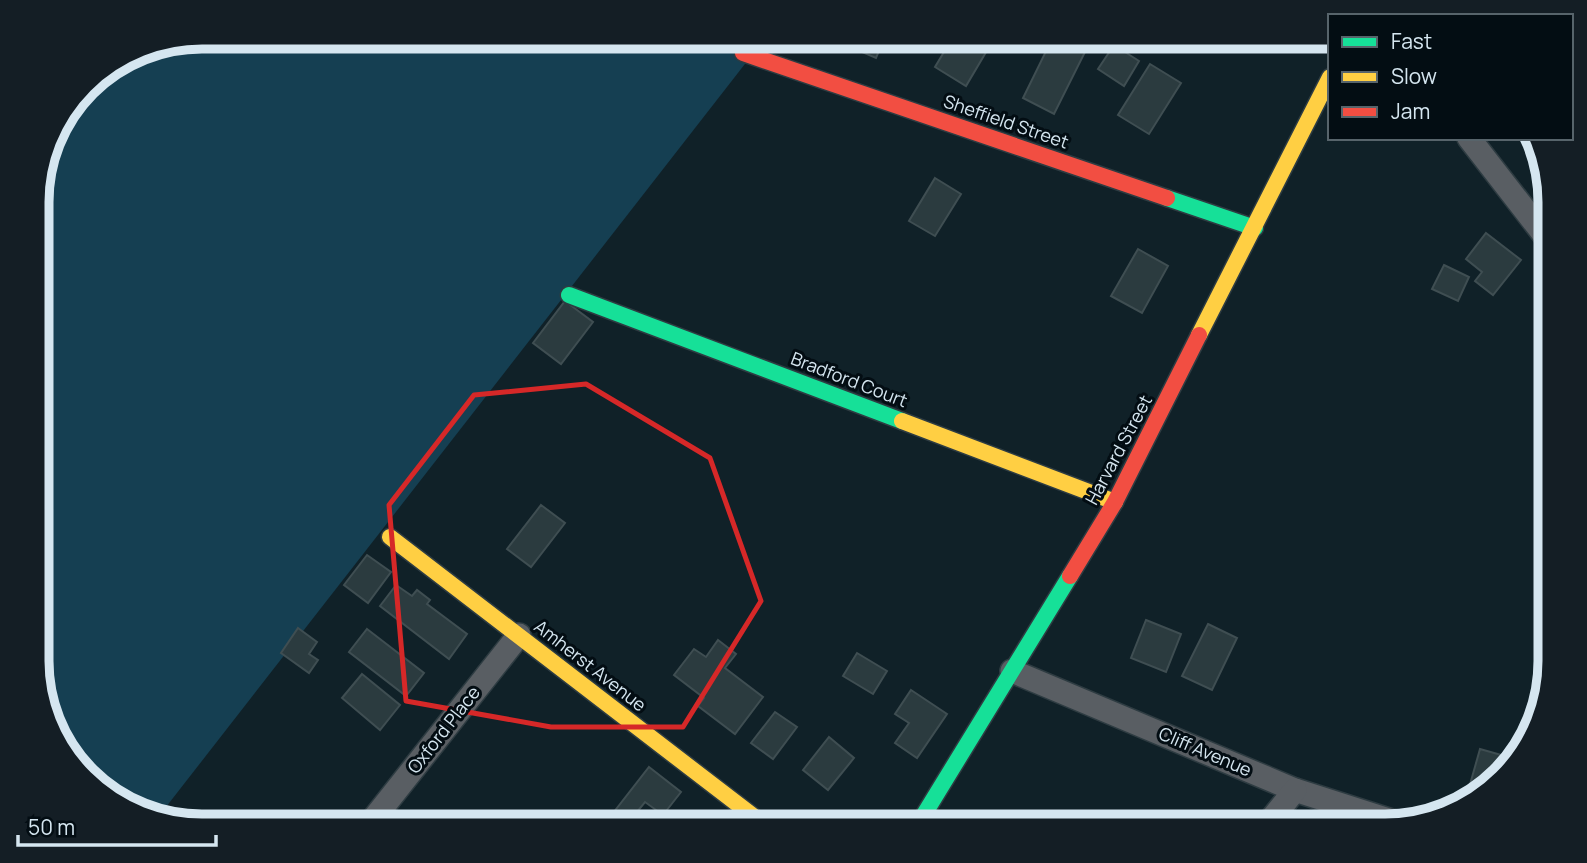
<svg xmlns="http://www.w3.org/2000/svg" width="1587" height="863" viewBox="0 0 1587 863" font-family="Manrope,sans-serif">
<style>
.green{fill:#153f52}
.building{fill:#2b3b3f;stroke:#3f4e52;stroke-width:2}
.lines{fill:none;stroke-linecap:round;stroke-linejoin:round}
.street-casing{stroke:#2e3c42;stroke-width:26}
.fast-casing{stroke:#2e3c42;stroke-width:19}
.slow-casing{stroke:#2e3c42;stroke-width:19}
.jam-casing{stroke:#2e3c42;stroke-width:19}
.street{stroke:#595e63;stroke-width:23}
.fast{stroke:#16e098;stroke-width:16}
.slow{stroke:#ffcf43;stroke-width:16}
.jam{stroke:#f24e42;stroke-width:16}
.marked{fill:none;stroke:#d62828;stroke-width:5;stroke-linejoin:round}
.labels{text-anchor:middle;stroke-width:6;stroke-linejoin:round;paint-order:stroke}
.street-label{font-size:18px;fill:#d5e6f0;stroke:#030d13}
.rim{fill:none;stroke:#d5e6f0;stroke-width:9}
</style>
<rect width="100%" height="100%" fill="#102128"/>
<polygon class="green" points="202,37 766,37 159,816 129,809 65,753 38,683 37,191 54,129 93,78 139,49"/>
<g class="building">
<polygon points="852,37 885,37 876,58 848,46"/>
<polygon points="953,37 995,37 966,86 935,67"/>
<polygon points="1053,37 1064,37 1087,48 1054,114 1023,98"/>
<polygon points="1114,45 1139,61 1124,86 1098,69"/>
<polygon points="1150,64 1181,83 1149,134 1118,115"/>
<polygon points="935,178 961,194 935,236 909,221"/>
<polygon points="1486,233 1521,260 1493,295 1475,281 1482,272 1466,259"/>
<polygon points="1138,249 1168,266 1142,313 1111,296"/>
<polygon points="1444,265 1469,277 1458,301 1432,289"/>
<polygon points="565,301 593,322 561,364 533,343"/>
<polygon points="541,505 565,523 531,567 507,549"/>
<polygon points="367,555 391,572 368,603 344,585"/>
<polygon points="396,585 412,596 417,590 430,600 427,604 467,634 449,659 380,606"/>
<polygon points="1146,620 1181,634 1166,672 1131,658"/>
<polygon points="1208,624 1237,638 1212,690 1182,676"/>
<polygon points="298,628 317,642 309,654 318,660 309,673 281,653"/>
<polygon points="367,629 424,673 406,696 349,652"/>
<polygon points="718,640 736,654 725,668 763,697 735,734 698,706 704,698 674,675 694,649 706,657"/>
<polygon points="857,653 887,671 873,694 843,676"/>
<polygon points="362,674 400,705 380,730 342,698"/>
<polygon points="911,690 947,714 917,758 895,743 909,723 895,714"/>
<polygon points="775,712 797,727 773,759 751,743"/>
<polygon points="829,737 854,758 828,790 803,770"/>
<polygon points="1480,749 1512,758 1477,798 1467,795"/>
<polygon points="649,767 681,792 663,815 645,802 632,818 640,826 603,826"/>
<polygon points="700,819 710,826 695,826"/>
</g>
<g class="lines">
<g class="street-casing">
<g id="street">
<polyline points="1469,138 1549,241"/>
<polyline points="1012,671 1295,790 1401,824"/>
<polyline points="368,826 519,635"/>
<polyline points="1266,826 1295,790"/>
</g>
</g>
<g class="fast-casing">
<g id="fast">
<polyline points="1167,198 1255,228"/>
<polyline points="569,295 902,421"/>
<polyline points="917,826 1070,576"/>
</g>
</g>
<g class="slow-casing">
<g id="slow">
<polyline points="1199,335 1330,77"/>
<polyline points="902,421 1115,502"/>
<polyline points="390,537 766,826"/>
</g>
</g>
<g class="jam-casing">
<g id="jam">
<polyline points="743,53 1167,198"/>
<polyline points="1070,576 1115,502 1199,335"/>
</g>
</g>
<use href="#street" class="street"/>
<use href="#fast" class="fast"/>
<use href="#slow" class="slow"/>
<use href="#jam" class="jam"/>
</g>
<path class="marked" d="M 586,384 L 710,458 L 761,601 L 683,727 L 551,727 L 406,701 L 389,505 L 474,395 Z"/>
<g class="labels">
<g class="street-label">
<text transform="translate(1006 122) rotate(19)" y="6">Sheffield Street</text>
<text transform="translate(849 380) rotate(21)" y="6">Bradford Court</text>
<text transform="translate(1119 450) rotate(-62)" y="6">Harvard Street</text>
<text transform="translate(590 666) rotate(38)" y="6">Amherst Avenue</text>
<text transform="translate(444 730) rotate(-52)" y="6">Oxford Place</text>
<text transform="translate(1205 752) rotate(23)" y="6">Cliff Avenue</text>
</g>
</g>
<path d="M0 0H1587V863H0ZM202 49H1385A153 153 0 0 1 1538 202V661A153 153 0 0 1 1385 814H202A153 153 0 0 1 49 661V202A153 153 0 0 1 202 49Z" fill="#141e25" fill-rule="evenodd"/>
<path class="rim" d="M202 49H1385A153 153 0 0 1 1538 202V661A153 153 0 0 1 1385 814H202A153 153 0 0 1 49 661V202A153 153 0 0 1 202 49Z"/>
<rect x="1328" y="14" width="245" height="126" fill="#030d13" stroke="#57646b" stroke-width="2"/>
<rect x="1342" y="37" width="35" height="10" fill="#16e098" stroke="#57646b" stroke-width="2"/>
<text x="1391" y="49" font-size="21" fill="#d5e6f0">Fast</text>
<rect x="1342" y="72" width="35" height="10" fill="#ffcf43" stroke="#57646b" stroke-width="2"/>
<text x="1391" y="84" font-size="21" fill="#d5e6f0">Slow</text>
<rect x="1342" y="107" width="35" height="10" fill="#f24e42" stroke="#57646b" stroke-width="2"/>
<text x="1391" y="119" font-size="21" fill="#d5e6f0">Jam</text>
<path d="M18 835v10h198v-10" fill="none" stroke="#d5e6f0" stroke-width="3.5"/>
<text x="28" y="835" font-size="21" fill="#d5e6f0" stroke="#030d13" stroke-width="5" paint-order="stroke">50 m</text>
</svg>
